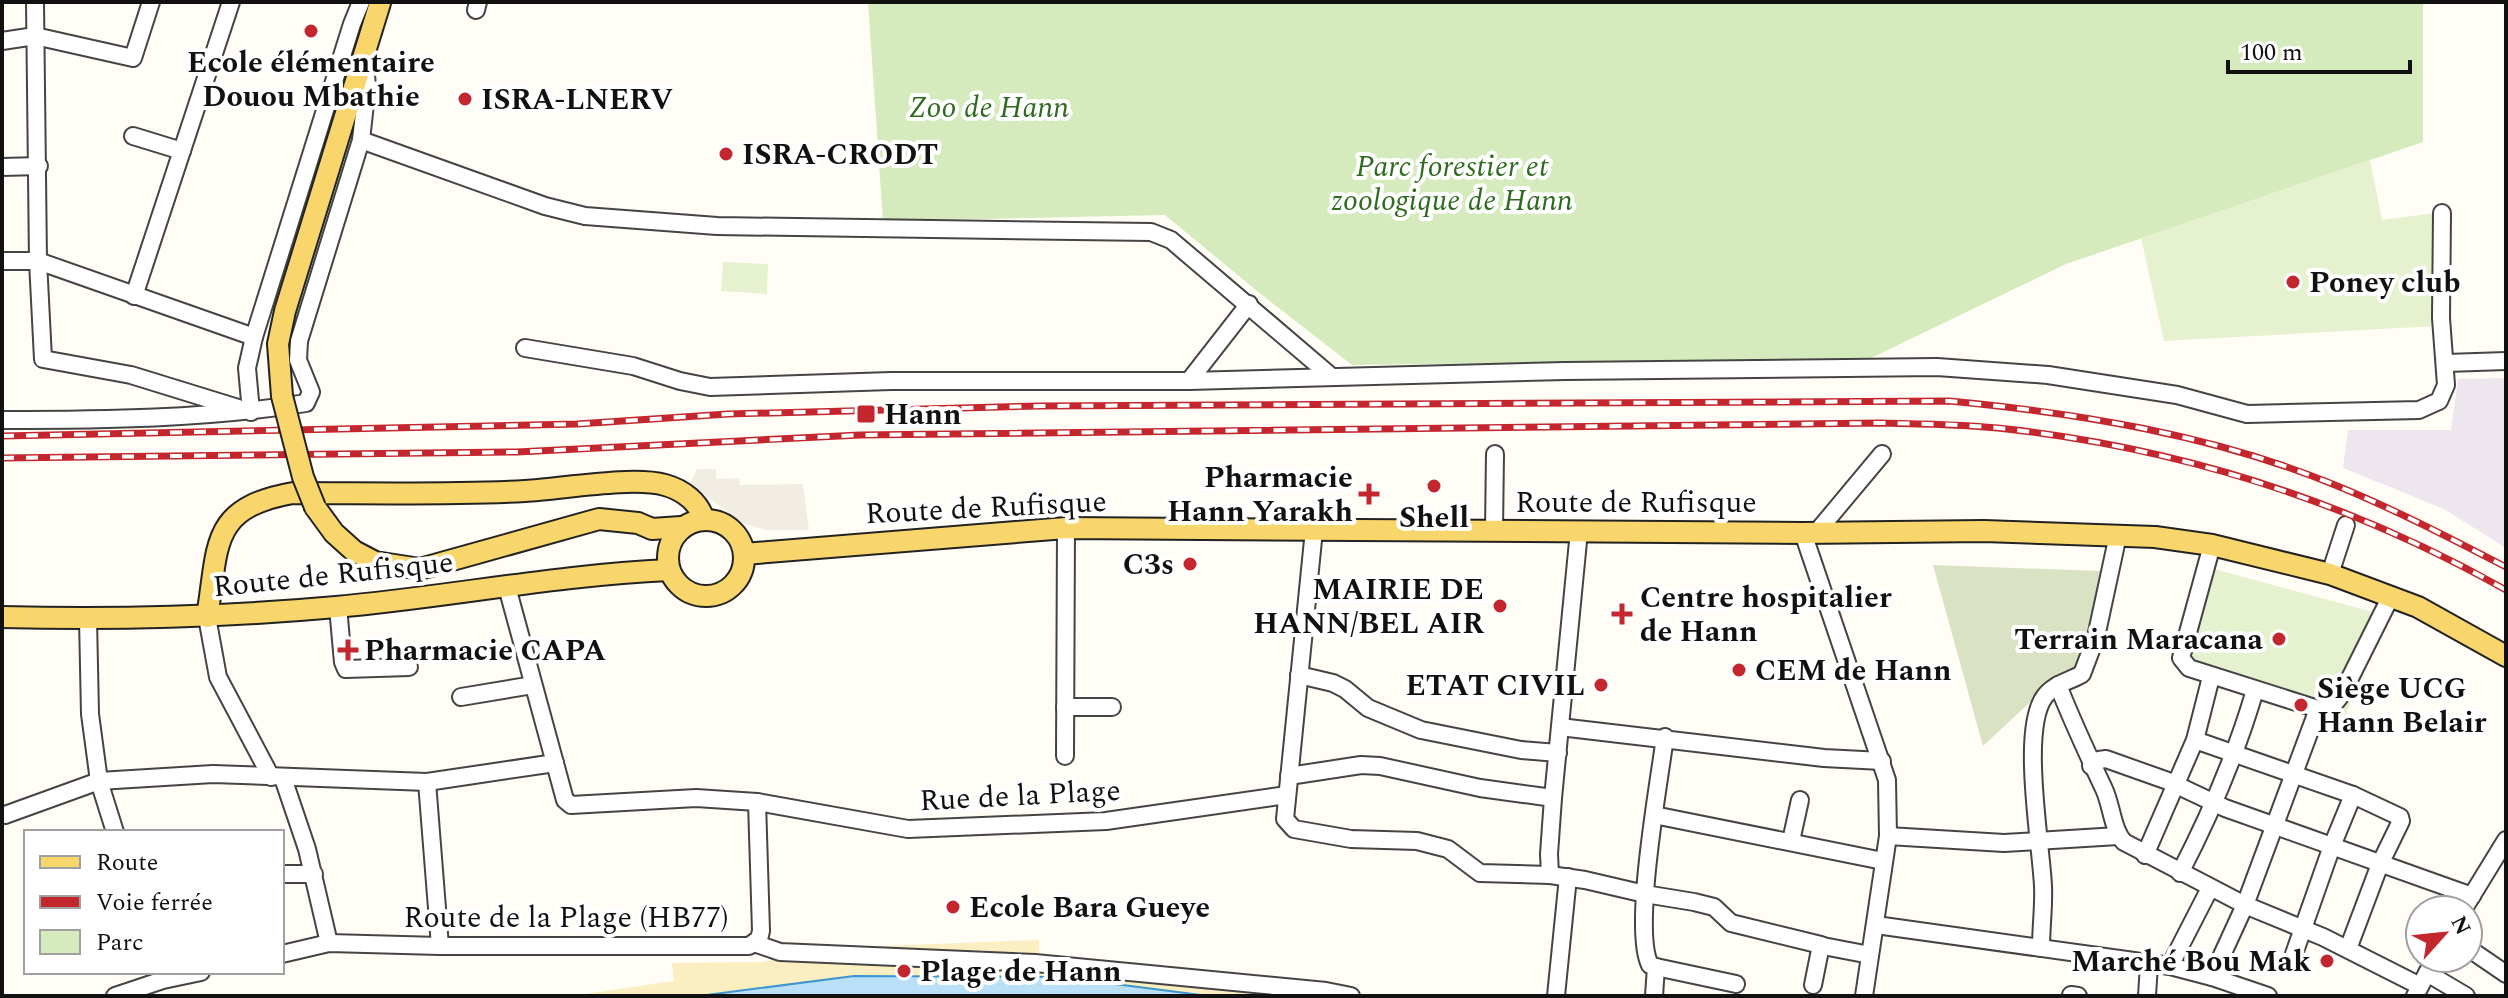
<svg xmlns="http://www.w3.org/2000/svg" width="2508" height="998" viewBox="0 0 2508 998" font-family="Spectral,serif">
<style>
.industrial{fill:#eee6ef}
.green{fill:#d5ebbd}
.sand{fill:#fbeec1}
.cemetery{fill:#d9e3c4}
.pitch{fill:#e6f2cf}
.plaza{fill:#f1ede2}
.water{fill:#b9e0f7;stroke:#3f96cf;stroke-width:2}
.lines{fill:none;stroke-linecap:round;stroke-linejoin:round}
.minor-casing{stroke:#444;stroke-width:20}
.major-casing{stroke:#222;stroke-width:24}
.minor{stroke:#fff;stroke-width:16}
.major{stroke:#f9d66b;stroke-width:20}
.rail-casing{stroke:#c4262e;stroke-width:7}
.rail{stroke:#fff;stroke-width:4;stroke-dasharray:12;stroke-linecap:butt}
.major-bridge-casing{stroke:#222;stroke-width:24;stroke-linecap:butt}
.major-bridge{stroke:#f9d66b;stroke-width:20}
.poi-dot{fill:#c4262e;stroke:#fff;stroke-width:3}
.labels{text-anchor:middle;stroke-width:8;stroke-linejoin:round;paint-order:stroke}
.poi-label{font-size:30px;font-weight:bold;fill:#111;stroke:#fff;text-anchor:start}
.park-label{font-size:30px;font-style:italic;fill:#2f6b1f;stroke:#fff}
.street-label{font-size:30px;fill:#111;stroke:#fff}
</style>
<rect width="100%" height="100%" fill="#fffdf5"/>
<polygon class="industrial" points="2506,378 2506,548 2444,509 2343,468 2348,430 2451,430 2458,379"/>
<polygon class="green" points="868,2 2423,2 2423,142 2066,264 1871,358 1352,365 1257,291 1165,215 883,221"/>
<polygon class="sand" points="1039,940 1039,960 1298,996 1209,996 1193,992 571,996 674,981 672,963 763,962 830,948"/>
<polygon class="cemetery" points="1933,565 2100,571 2083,671 2042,691 1983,746"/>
<g class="pitch">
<polygon points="2370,160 2382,220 2435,213 2436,326 2164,341 2141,238"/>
<polygon points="723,262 768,264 767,294 721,291"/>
<polygon points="2203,566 2388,616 2345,716 2173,663"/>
</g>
<polygon class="plaza" points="697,469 716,469 716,479 739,478 740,485 803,484 809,530 767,530 744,524 690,484"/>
<polygon class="water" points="854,976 1060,977 1209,996 699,996"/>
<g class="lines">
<g class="minor-casing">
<g id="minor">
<polyline points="35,2 38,261 43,359 131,375 238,408"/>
<polyline points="476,10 478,2"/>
<polyline points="2,41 35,36 133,58 151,2"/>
<polyline points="133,136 182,151"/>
<polyline points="361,140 545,206 585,216 717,226 1151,232 1171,240 1332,377"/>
<polyline points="2,167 39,166"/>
<polyline points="2,261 38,261 254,337"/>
<polyline points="134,296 231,2"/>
<polyline points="525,348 633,366 680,381 710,387 891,381 1189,381 1565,371 1937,367 2048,375 2177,395 2247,414 2419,410 2439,401 2446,385 2441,318 2442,213"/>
<polyline points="2446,363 2506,361"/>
<polyline points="1189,381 1249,304"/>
<polyline points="251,412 247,368 254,337 352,24 361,2"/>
<path d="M 2,420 C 104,420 206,419 306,403 L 311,392 L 298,360 L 299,341 L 361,140 L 367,86 L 366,75 L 357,71"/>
<polyline points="1314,530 1285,819 1294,829 1351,839 1417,841 1448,849 1480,873 1550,875 1585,880 1645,894 1694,902 1714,907 1731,923 1821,945 1813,985"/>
<polyline points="1494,530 1495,454"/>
<polyline points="1803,533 1887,780 1888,836 1864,996"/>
<polyline points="1816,533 1882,454"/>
<polyline points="2212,545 2181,658 2189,668 2318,709 2334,704 2342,694 2391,596"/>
<polyline points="2330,574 2346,525"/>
<polyline points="507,587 565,800 571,805 696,798 757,802 908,829 1106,821 1287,795"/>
<polyline points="338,607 343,662 346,669 409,667"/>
<polyline points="207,617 218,677 271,777"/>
<polyline points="88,619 90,714 99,781 115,832"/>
<polyline points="1299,675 1333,683 1345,689 1368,708 1421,730 1521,750 1558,753"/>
<path d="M 2058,685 C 2072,721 2088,755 2104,789 C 2112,806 2112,829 2124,842 L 2245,905 L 2323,937 L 2420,986"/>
<polyline points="461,697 533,685"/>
<polyline points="1065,707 1112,707"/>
<polyline points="1560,727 1824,758 1882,761"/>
<path d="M 1665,737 C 1659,783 1632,930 1650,965 L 1656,967 L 1736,984"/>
<polyline points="2195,740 2353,795 2400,817 2401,821 2380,864 2348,949"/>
<polyline points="1065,756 1066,528"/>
<polyline points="2091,766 2099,760 2106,759 2168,781 2225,808 2472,896"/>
<polyline points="1289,776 1361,765 1380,766 1480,788 1553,798"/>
<polyline points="283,778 307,849 329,943"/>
<polyline points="427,782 440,946"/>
<polyline points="5,815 99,781 213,774 427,782 555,763"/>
<polyline points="1654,815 1883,861"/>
<polyline points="1888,836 2004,843 2118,836"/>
<polyline points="1791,841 1800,800"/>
<polyline points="2145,855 2195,740 2211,677"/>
<path d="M 2180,873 C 2211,813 2236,755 2255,690"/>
<polyline points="282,874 314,874"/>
<polyline points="1550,875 1549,854 1553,798 1579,531"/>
<polyline points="2463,910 2506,840"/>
<polyline points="1876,925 2170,966 2212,977 2268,996"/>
<polyline points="754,943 780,952 1035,963 1326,991 1351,996"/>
<polyline points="1823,946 1870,955"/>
<path d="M 2041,948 C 2041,927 2044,906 2043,886 C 2041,843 2020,728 2045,696 C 2054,684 2070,681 2082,674 L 2096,637 L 2118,535"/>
<polyline points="2468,948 2506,974"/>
<polyline points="282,954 329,943 440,946 749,946 759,939 761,931 757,802"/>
<polyline points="2294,954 2332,846 2353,795"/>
<polyline points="2170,966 2210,888"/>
<polyline points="2427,973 2466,996"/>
<polyline points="2212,977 2245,905 2318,709"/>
<polyline points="2071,995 2078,996"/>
<polyline points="115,996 163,980 201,972"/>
<polyline points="1556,996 1568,877"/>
<polyline points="1654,996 1656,967"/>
<polyline points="2147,996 2149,964"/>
<polyline points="2415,996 2435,958"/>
</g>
</g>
<g class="major-casing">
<g id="major">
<polyline points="282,396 278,344 285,311 380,3"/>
<polyline points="315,507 334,533 354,551 375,562 420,569 599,519 638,523 652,529 681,527"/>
<circle cx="706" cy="558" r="38"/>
<polyline points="744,554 1066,528 1803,533 1984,531 2155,537 2212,545 2330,574 2418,607 2506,656"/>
<path d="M 2,617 C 114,620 225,617 336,607 C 447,597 557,575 669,570"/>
<path d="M 207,617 C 219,545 209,508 293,493 C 371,493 448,495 525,491 C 562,489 632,476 665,485 C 683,490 699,502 704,520"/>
</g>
</g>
<use href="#minor" class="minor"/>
<use href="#major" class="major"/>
<g class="rail-casing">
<g id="rail">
<path d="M 2,436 L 577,424 L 728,414 L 1040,406 L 1949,401 C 2079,413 2213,435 2335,485 C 2394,509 2450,538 2506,567"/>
<path d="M 2,458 L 517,452 L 860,435 L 1880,423 C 1923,424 1965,424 2007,429 C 2183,449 2352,503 2506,590"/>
</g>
</g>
<use href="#rail" class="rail"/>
<g class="major-bridge-casing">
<polyline id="major-bridge" points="282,396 303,477 315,507"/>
</g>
<use href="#major-bridge" class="major-bridge"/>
</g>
<g class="poi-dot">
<circle cx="311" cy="31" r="8"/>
<circle cx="465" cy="99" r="8"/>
<circle cx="726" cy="154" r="8"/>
<circle cx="2293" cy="282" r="8"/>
<rect x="856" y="404" width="20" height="20" rx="4"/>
<circle cx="1434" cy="486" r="8"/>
<path d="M1365 482h8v8h8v8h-8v8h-8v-8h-8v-8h8z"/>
<circle cx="1190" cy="564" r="8"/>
<circle cx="1500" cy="606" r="8"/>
<path d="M1618 602h8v8h8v8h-8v8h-8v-8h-8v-8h8z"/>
<circle cx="2279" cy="639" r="8"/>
<path d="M344 638h8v8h8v8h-8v8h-8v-8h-8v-8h8z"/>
<circle cx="1739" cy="670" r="8"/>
<circle cx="1601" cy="685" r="8"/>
<circle cx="2301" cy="705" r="8"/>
<circle cx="953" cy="907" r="8"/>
<circle cx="2327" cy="961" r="8"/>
<circle cx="904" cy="971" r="8"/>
</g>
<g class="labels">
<g class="poi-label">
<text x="311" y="72" text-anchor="middle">Ecole élémentaire<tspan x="311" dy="34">Douou Mbathie</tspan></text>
<text x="481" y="109">ISRA-LNERV</text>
<text x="742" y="164">ISRA-CRODT</text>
<text x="2309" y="292">Poney club</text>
<text x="884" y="424">Hann</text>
<text x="1353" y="487" text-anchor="end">Pharmacie<tspan x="1353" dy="34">Hann Yarakh</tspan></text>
<text x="1434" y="527" text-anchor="middle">Shell</text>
<text x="1174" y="574" text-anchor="end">C3s</text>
<text x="1484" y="599" text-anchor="end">MAIRIE DE<tspan x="1484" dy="34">HANN/BEL AIR</tspan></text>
<text x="1640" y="607">Centre hospitalier<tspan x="1640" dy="34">de Hann</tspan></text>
<text x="2263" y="649" text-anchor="end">Terrain Maracana</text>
<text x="364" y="660">Pharmacie CAPA</text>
<text x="1755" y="680">CEM de Hann</text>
<text x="1585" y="695" text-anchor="end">ETAT CIVIL</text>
<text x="2317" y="698">Siège UCG<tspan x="2317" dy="34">Hann Belair</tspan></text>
<text x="969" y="917">Ecole Bara Gueye</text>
<text x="2311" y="971" text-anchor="end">Marché Bou Mak</text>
<text x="920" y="981">Plage de Hann</text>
</g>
<g class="park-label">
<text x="989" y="117">Zoo de Hann</text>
<text x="1452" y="176">Parc forestier et<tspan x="1452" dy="34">zoologique de Hann</tspan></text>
</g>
<g class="street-label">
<text x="1636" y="512">Route de Rufisque</text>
<text transform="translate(986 507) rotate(-3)" y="10">Route de Rufisque</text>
<text transform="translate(333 574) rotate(-6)" y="10">Route de Rufisque</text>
<text transform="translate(1020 795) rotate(-3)" y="10">Rue de la Plage</text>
<text x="566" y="927">Route de la Plage (HB77)</text>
</g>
</g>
<rect width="2508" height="998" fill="none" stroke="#111111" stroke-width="8"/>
<rect x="24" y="830" width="260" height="144" fill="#ffffff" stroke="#a0a0a0" stroke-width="2"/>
<rect x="40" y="856" width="40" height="12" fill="#f9d66b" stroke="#a0a0a0" stroke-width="2"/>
<text x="96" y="870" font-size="24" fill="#111111">Route</text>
<rect x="40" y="896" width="40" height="12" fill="#c4262e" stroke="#a0a0a0" stroke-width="2"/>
<text x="96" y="910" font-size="24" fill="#111111">Voie ferrée</text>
<rect x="40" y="930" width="40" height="24" fill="#d5ebbd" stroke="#a0a0a0" stroke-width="2"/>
<text x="96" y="950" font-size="24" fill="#111111">Parc</text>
<g transform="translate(2444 934) rotate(63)"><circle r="38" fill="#ffffff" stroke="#a0a0a0" stroke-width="2"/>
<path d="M0-6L14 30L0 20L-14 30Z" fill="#c4262e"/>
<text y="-12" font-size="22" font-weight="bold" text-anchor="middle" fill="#111111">N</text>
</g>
<path d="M2228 60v12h182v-12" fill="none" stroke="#111111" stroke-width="4"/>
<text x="2240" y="60" font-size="24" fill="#111111" stroke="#ffffff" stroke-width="6" paint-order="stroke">100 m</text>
</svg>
